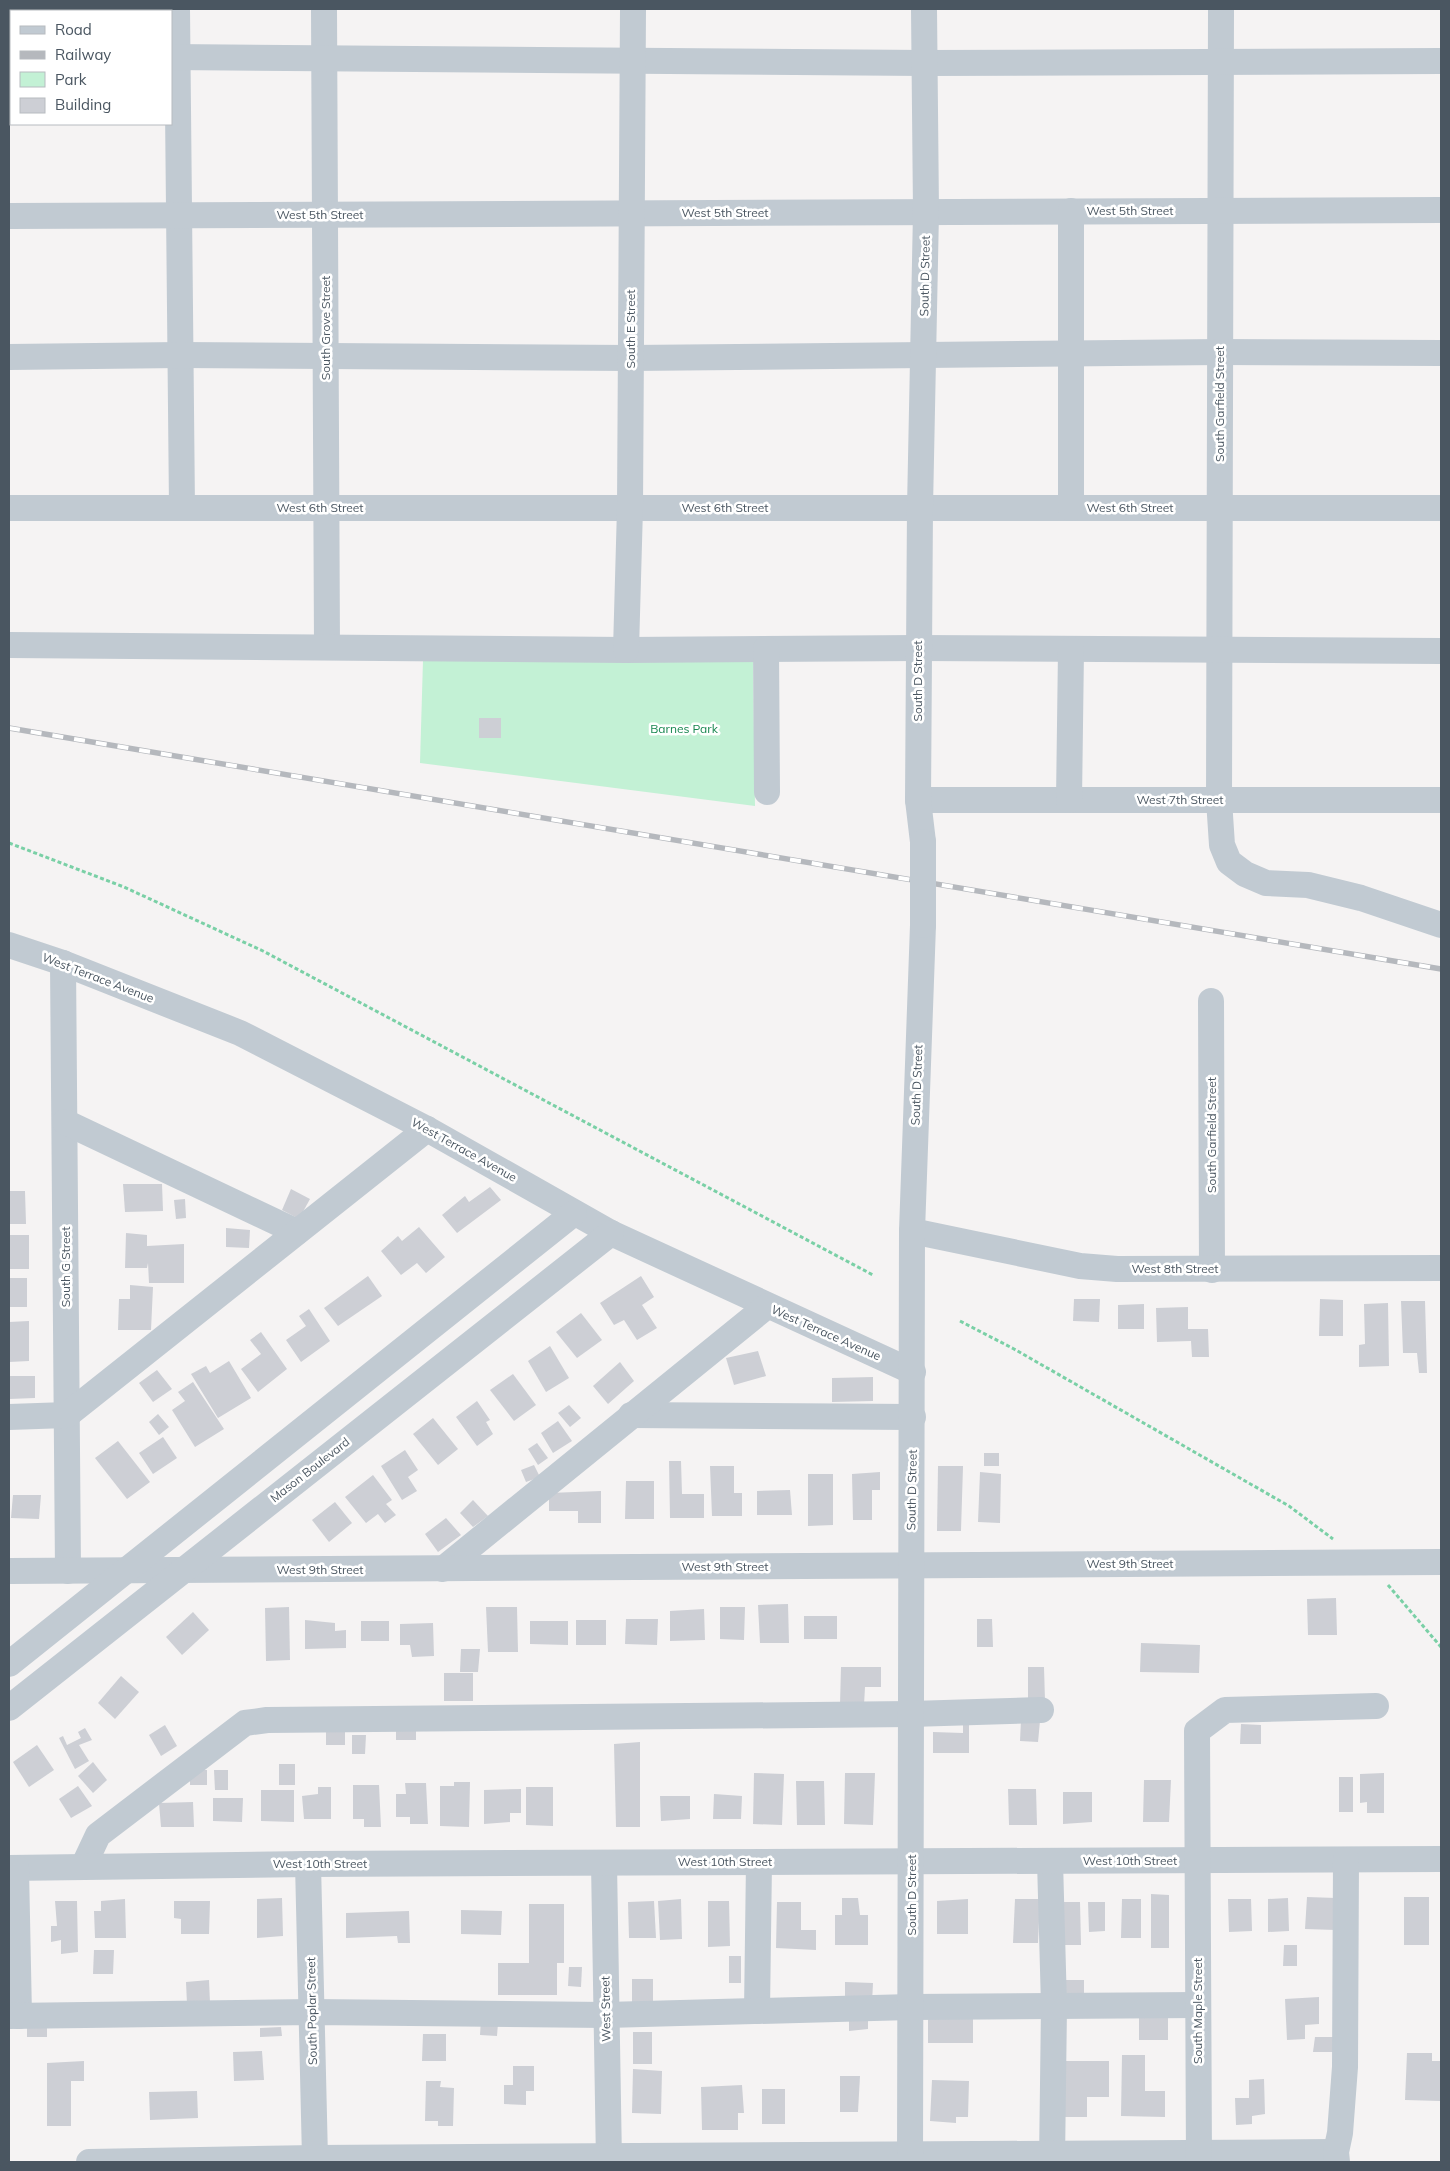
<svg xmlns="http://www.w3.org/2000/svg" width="1450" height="2171" viewBox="0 0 1450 2171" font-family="Mulish,sans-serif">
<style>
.green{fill:#c3f1d5}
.building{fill:#cdcfd5}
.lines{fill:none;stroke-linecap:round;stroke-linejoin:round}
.path{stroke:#7ad0a6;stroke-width:3;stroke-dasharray:4 2.5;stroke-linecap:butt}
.minor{stroke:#c1cad2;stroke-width:26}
.rail-casing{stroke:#b5b8bd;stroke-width:5.5}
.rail{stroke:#fff;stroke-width:4;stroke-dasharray:11;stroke-linecap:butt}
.minor-bridge{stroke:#c1cad2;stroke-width:26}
.labels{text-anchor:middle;stroke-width:5;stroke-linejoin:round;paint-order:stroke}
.street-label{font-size:12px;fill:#4a5661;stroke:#fff}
.park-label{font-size:12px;fill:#17864f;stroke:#fff}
</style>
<rect width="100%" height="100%" fill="#f5f3f3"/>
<polygon class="green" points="423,660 753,661 755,806 420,763"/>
<g class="building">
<rect x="479" y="718" width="22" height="20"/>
<polygon points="123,1184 162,1184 163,1211 125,1212"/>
<polygon points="490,1187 501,1200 457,1233 442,1215 465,1196 469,1202"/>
<polygon points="291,1189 310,1199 299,1219 282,1210"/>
<polygon points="9,1191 25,1191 26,1224 9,1224"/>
<polygon points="185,1199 186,1218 176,1219 174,1200"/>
<polygon points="419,1227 445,1257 426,1273 417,1263 401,1275 381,1251 398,1236 402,1241"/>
<polygon points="226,1228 250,1230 249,1248 226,1247"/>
<polygon points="126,1233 147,1235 147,1246 184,1244 184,1283 149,1283 148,1263 147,1268 125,1268"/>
<rect x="9" y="1235" width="20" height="34"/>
<polygon points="368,1276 382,1296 338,1326 324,1308"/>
<polygon points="641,1276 654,1297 642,1305 657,1328 637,1340 624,1320 614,1325 600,1303"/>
<rect x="9" y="1278" width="18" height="29"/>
<polygon points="130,1285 153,1287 151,1330 118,1330 119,1299 130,1299"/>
<polygon points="1074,1299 1100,1299 1099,1322 1073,1321"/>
<polygon points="1320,1299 1343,1300 1343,1336 1319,1336"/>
<polygon points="1401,1301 1425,1301 1427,1373 1419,1373 1417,1353 1403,1353"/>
<polygon points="1388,1303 1389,1366 1359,1367 1359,1345 1365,1344 1364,1304"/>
<polygon points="1144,1304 1144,1329 1118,1329 1118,1305"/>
<polygon points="1188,1307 1188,1329 1208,1329 1209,1357 1192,1357 1191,1341 1157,1342 1156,1308"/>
<polygon points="309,1309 330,1341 301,1362 286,1340 306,1326 299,1316"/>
<polygon points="581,1313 602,1340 577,1358 556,1332"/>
<polygon points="29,1321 29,1361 9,1362 9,1322"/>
<polygon points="261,1332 287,1369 258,1392 241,1369 261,1354 250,1340"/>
<polygon points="550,1346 569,1378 546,1392 528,1361"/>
<polygon points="758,1351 766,1376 734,1385 726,1358"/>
<polygon points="229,1361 251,1398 218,1418 191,1374 206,1366 210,1373"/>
<polygon points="620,1362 634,1381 608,1404 593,1386"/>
<polygon points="157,1370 172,1389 153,1402 139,1383"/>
<polygon points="513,1374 536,1405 514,1421 490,1390"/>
<polygon points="9,1376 35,1376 35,1398 9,1399"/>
<polygon points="873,1377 873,1401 832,1402 832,1378"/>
<polygon points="193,1382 224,1429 195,1447 172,1410 185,1401 178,1392"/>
<polygon points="477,1401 490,1420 486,1422 493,1434 477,1446 456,1417"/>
<polygon points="569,1405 581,1418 570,1427 558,1413"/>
<polygon points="158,1414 169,1427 159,1435 149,1422"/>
<polygon points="433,1418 458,1449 438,1465 413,1434"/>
<polygon points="558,1421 572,1441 553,1453 541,1433"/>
<polygon points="163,1437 177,1458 153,1474 139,1453"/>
<polygon points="118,1441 150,1482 127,1499 95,1458"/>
<polygon points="537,1443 548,1458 538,1465 528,1449"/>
<polygon points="405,1450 418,1470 408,1477 417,1491 402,1500 381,1466"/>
<rect x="984" y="1453" width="15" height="13"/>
<polygon points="669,1461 681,1461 682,1494 704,1494 704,1518 670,1518"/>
<polygon points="534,1465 540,1477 526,1482 521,1470"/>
<polygon points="710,1466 734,1466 734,1493 742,1493 742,1516 712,1516"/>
<polygon points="938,1466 963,1466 961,1531 937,1531"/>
<polygon points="880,1472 880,1490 872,1490 872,1520 853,1520 852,1474"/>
<polygon points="980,1472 1001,1474 1000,1523 978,1522"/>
<polygon points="808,1474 833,1474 833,1525 808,1526"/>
<polygon points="373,1475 392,1500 386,1504 396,1515 385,1523 378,1514 366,1523 345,1497"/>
<polygon points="626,1481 654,1481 654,1519 625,1519"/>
<polygon points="790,1490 792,1515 757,1515 757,1491"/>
<polygon points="601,1491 601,1523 578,1523 578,1511 549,1511 549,1493"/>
<polygon points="13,1495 41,1495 39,1519 11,1518"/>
<polygon points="473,1500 488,1516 473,1527 460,1513"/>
<polygon points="335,1502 352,1523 329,1542 312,1520"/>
<polygon points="446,1518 461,1535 438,1552 425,1534"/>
<polygon points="1336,1598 1337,1635 1308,1635 1307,1599"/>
<polygon points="788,1604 789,1643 760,1643 758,1605"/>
<polygon points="289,1607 290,1660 266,1661 265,1608"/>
<polygon points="486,1607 517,1607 518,1652 488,1652"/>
<polygon points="720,1607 745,1607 744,1640 720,1639"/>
<polygon points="704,1609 705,1640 670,1641 670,1611"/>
<polygon points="193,1612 209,1630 182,1655 166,1637"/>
<rect x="804" y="1616" width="33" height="23"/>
<polygon points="626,1619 658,1619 657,1645 625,1644"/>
<polygon points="977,1619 992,1619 993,1647 977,1647"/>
<polygon points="305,1620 335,1623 335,1631 346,1630 346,1648 305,1649"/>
<rect x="576" y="1620" width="30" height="25"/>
<rect x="361" y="1621" width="28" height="20"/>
<polygon points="530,1621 568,1621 568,1645 530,1644"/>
<polygon points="433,1623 434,1656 412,1657 410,1645 400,1645 400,1624"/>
<polygon points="1141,1643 1200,1645 1199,1673 1140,1672"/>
<polygon points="461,1649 480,1649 478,1672 460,1672"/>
<polygon points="841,1667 881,1667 881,1687 865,1687 864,1705 840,1705"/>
<polygon points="1028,1667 1044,1667 1045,1701 1028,1701"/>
<rect x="444" y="1673" width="29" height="28"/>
<polygon points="121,1676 139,1692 115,1719 98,1703"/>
<polygon points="1021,1720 1040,1721 1038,1742 1020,1741"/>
<polygon points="1241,1724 1261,1725 1261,1744 1240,1744"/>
<polygon points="165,1725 177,1746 161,1756 149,1735"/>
<rect x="326" y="1725" width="19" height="20"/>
<polygon points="963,1725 969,1725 969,1753 933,1753 933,1732 963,1733"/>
<rect x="396" y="1726" width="20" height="14"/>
<polygon points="85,1728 92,1740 79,1745 89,1761 75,1769 59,1738 63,1736 67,1745 81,1738 78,1732"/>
<polygon points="352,1735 366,1735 365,1754 352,1754"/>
<polygon points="640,1742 640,1827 616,1827 614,1744"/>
<polygon points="37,1745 54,1770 29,1787 13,1762"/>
<polygon points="93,1762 107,1780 93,1793 78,1776"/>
<rect x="279" y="1764" width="16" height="21"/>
<rect x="190" y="1770" width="17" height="15"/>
<polygon points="214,1770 228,1770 228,1790 215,1790"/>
<polygon points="754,1773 784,1774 782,1825 753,1824"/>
<polygon points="845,1773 875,1773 873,1825 844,1824"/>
<polygon points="1384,1773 1384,1813 1367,1813 1367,1802 1360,1803 1360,1774"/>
<rect x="1339" y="1777" width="14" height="35"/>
<polygon points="1144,1780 1171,1780 1169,1822 1143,1822"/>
<polygon points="796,1781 824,1781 825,1825 797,1825"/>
<polygon points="454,1782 470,1782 469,1827 440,1826 440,1786 454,1786"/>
<polygon points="405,1783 426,1783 428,1824 410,1824 410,1817 396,1817 396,1794 406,1794"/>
<polygon points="353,1785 379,1785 381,1827 364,1827 364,1819 353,1819"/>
<polygon points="78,1786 92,1806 71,1818 59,1799"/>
<polygon points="318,1787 331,1787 331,1819 304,1819 302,1796 318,1794"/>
<polygon points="526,1787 553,1787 553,1826 526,1825"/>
<polygon points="521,1789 521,1813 510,1813 510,1822 484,1824 484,1790"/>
<polygon points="1008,1789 1036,1789 1037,1825 1009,1825"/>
<polygon points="261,1790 294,1790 294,1822 261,1821"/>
<polygon points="1063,1792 1092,1792 1092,1822 1063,1824"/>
<polygon points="714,1794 742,1796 741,1819 713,1819"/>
<polygon points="660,1796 690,1796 690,1819 661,1821"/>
<polygon points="213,1798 243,1798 242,1822 213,1821"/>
<polygon points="193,1802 194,1827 161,1827 159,1803"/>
<polygon points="1151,1894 1169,1895 1169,1948 1151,1948"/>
<polygon points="1307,1897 1336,1898 1336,1930 1305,1929"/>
<rect x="1404" y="1897" width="25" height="48"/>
<polygon points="282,1898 283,1936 257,1938 257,1899"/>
<polygon points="842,1898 858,1898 860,1915 868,1915 868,1945 835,1945 835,1915 842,1915"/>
<polygon points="1288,1898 1289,1931 1268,1932 1268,1899"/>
<polygon points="125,1899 126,1938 95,1938 94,1911 101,1911 101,1901"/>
<polygon points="681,1899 682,1939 660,1940 658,1901"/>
<polygon points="968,1899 968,1934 937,1934 937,1901"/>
<polygon points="1015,1899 1040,1899 1038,1943 1013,1943"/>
<polygon points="1122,1899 1141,1899 1141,1938 1121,1938"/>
<polygon points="1228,1899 1251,1899 1252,1931 1229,1932"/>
<polygon points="55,1901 77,1901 78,1952 61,1954 61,1940 51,1942 51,1926 57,1926"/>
<polygon points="174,1901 210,1901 209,1934 181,1934 181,1919 174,1918"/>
<polygon points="654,1901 656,1938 629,1938 628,1902"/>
<polygon points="708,1901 729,1901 730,1946 708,1947"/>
<polygon points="777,1902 801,1902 801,1930 816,1930 816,1950 776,1948"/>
<polygon points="1060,1902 1080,1902 1081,1945 1060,1945"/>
<polygon points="1088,1902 1105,1902 1105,1931 1089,1932"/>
<polygon points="529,1904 564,1904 564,1963 557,1963 557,1995 498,1995 498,1963 529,1963"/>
<polygon points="461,1910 502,1911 501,1935 461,1934"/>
<polygon points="409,1911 410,1943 398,1943 397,1936 346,1938 346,1913"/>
<polygon points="1284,1945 1297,1945 1297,1966 1283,1966"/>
<polygon points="94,1950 114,1950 113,1974 93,1974"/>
<rect x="729" y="1956" width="12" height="27"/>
<polygon points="569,1967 582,1967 581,1987 568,1986"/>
<rect x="632" y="1979" width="21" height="23"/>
<polygon points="209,1980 210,2003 187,2004 186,1982"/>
<polygon points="1065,1980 1084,1980 1084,1996 1065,1995"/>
<polygon points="845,1982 873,1983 872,2003 845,2002"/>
<polygon points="1319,1997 1319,2024 1305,2025 1305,2039 1287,2040 1285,1999"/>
<polygon points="868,2016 868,2029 849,2031 849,2018"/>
<rect x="1139" y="2016" width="29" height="24"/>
<polygon points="973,2018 973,2043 928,2043 928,2019"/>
<polygon points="481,2020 498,2023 497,2036 480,2035"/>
<rect x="27" y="2023" width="20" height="14"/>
<polygon points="281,2027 282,2036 260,2037 260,2028"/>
<rect x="633" y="2032" width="19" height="32"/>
<polygon points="423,2034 446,2034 446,2061 422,2061"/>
<polygon points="1315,2037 1337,2037 1336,2052 1313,2052"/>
<polygon points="262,2051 264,2080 234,2081 233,2052"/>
<polygon points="1407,2053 1432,2053 1432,2061 1441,2061 1441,2101 1405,2100"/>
<polygon points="1122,2055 1145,2055 1145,2091 1165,2091 1165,2117 1121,2116"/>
<polygon points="84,2061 84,2081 71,2081 71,2126 47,2126 47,2063"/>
<polygon points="1065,2061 1109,2061 1109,2097 1087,2097 1087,2117 1065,2117"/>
<polygon points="513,2066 534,2066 534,2091 526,2091 526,2105 504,2104 504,2085 513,2085"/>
<polygon points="633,2069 662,2071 661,2114 632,2113"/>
<polygon points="840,2076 860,2076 858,2112 840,2112"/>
<polygon points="1264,2079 1265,2114 1252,2116 1252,2124 1236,2125 1235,2098 1249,2098 1249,2080"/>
<polygon points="932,2080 969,2081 968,2117 956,2117 956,2123 930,2121"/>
<polygon points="426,2081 441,2081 440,2087 454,2088 453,2126 438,2126 438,2121 425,2121"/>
<polygon points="742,2085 744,2113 738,2113 738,2130 702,2130 701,2087"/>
<rect x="762" y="2089" width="23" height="35"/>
<polygon points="197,2091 198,2118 150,2120 149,2092"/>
</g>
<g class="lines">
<g class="path">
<polyline points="9,843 124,887 263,951 873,1275"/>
<polyline points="960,1321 1014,1349 1289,1506 1333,1539"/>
<polyline points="1388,1585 1441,1647"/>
</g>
<g class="minor">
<polyline points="177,9 182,508"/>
<polyline points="324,9 327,647"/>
<polyline points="1221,9 1219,800 1222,845 1229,862 1245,874 1266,883 1308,885 1361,898 1441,925"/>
<polyline points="171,57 925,63 1441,61"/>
<polyline points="9,59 11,59"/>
<polyline points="9,216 1441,210"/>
<polyline points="9,357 180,355 631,358 1220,352 1441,353"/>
<polyline points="9,508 1441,508"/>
<polyline points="1071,508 1071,211"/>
<polyline points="9,645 626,650 919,648 1441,651"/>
<polyline points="766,649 767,792"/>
<polyline points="626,650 630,508 633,9"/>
<polyline points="918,800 1441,800"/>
<polyline points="1069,800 1071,650"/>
<polyline points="923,842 918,800 920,508 926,212 924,9"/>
<polyline points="9,945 63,963 240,1033 427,1129 611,1233 913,1372"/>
<polyline points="63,963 68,1571"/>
<polyline points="1211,1001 1212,1270"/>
<polyline points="65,1122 297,1232"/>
<polyline points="912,1231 1080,1266 1117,1269 1441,1268"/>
<polyline points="631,1415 913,1417"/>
<polyline points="9,1417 67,1415 427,1129"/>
<polyline points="443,1569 767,1306"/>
<polyline points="9,1571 1441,1562"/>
<polyline points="9,1664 574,1213"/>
<polyline points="9,1708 611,1233"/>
<polyline points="1050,1861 1054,2006 1052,2162"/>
<polyline points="604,1863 609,2162"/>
<polyline points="308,1864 315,2158"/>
<polyline points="83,1867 98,1835 245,1723 267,1720 911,1714 1041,1710"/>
<polyline points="9,1868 308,1864 1441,1859"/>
<polyline points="16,1868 19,2016"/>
<polyline points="757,2011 759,1862"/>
<polyline points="9,2016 312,2012 606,2015 911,2007 1198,2005"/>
<polyline points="89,2162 315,2158 1336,2152"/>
<polyline points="910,2162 912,1231 923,925"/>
<polyline points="1199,2162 1197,1731 1225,1710 1376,1706"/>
<polyline points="1337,2162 1336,2152 1340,2133 1345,2067 1346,1860"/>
</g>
<g class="rail-casing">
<polyline id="rail" points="9,728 1441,969"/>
</g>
<use href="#rail" class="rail"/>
<polyline class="minor-bridge" points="923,842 923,925"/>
</g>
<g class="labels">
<g class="street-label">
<text x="1130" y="215">West 5th Street</text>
<text x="725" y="217">West 5th Street</text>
<text x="320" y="219">West 5th Street</text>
<text transform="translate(925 276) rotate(-89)" y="4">South D Street</text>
<text transform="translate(326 328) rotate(-90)" y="4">South Grove Street</text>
<text transform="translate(631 329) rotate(-90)" y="4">South E Street</text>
<text transform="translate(1220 404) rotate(-90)" y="4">South Garfield Street</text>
<text x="320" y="512">West 6th Street</text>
<text x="725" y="512">West 6th Street</text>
<text x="1130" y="512">West 6th Street</text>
<text transform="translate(918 681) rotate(-90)" y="4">South D Street</text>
<text x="1180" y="804">West 7th Street</text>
<text transform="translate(98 978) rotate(21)" y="4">West Terrace Avenue</text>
<text transform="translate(917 1085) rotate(-88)" y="4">South D Street</text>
<text transform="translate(1212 1135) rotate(-90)" y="4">South Garfield Street</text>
<text transform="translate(464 1150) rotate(29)" y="4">West Terrace Avenue</text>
<text transform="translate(66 1267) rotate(-90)" y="4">South G Street</text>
<text x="1175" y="1273">West 8th Street</text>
<text transform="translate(826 1333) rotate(24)" y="4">West Terrace Avenue</text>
<text transform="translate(310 1470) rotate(-38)" y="4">Mason Boulevard</text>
<text transform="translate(912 1490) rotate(-89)" y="4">South D Street</text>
<text x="1130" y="1568">West 9th Street</text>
<text x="725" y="1571">West 9th Street</text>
<text x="320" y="1574">West 9th Street</text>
<text x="1130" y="1865">West 10th Street</text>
<text x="725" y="1866">West 10th Street</text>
<text x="320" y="1868">West 10th Street</text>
<text transform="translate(912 1895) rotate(-90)" y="4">South D Street</text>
<text transform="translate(606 2009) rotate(-91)" y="4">West Street</text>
<text transform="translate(312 2011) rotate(-91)" y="4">South Poplar Street</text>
<text transform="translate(1198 2011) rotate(-90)" y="4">South Maple Street</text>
</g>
<g class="park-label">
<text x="684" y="733">Barnes Park</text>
</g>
</g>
<rect width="1450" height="2171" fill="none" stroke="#4a5661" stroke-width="20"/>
<rect x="10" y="10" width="162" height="115" fill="#ffffff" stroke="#b7bbc0"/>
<rect x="20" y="26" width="25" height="8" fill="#c1cad2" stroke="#b7bbc0"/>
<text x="55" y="35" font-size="15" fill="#4a5661">Road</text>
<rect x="20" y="51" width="25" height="8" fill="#b5b8bd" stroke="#b7bbc0"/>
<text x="55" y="60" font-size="15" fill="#4a5661">Railway</text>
<rect x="20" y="72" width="25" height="15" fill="#c3f1d5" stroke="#b7bbc0"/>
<text x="55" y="85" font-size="15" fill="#4a5661">Park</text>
<rect x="20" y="98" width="25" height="15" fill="#cdcfd5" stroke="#b7bbc0"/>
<text x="55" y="110" font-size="15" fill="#4a5661">Building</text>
</svg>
